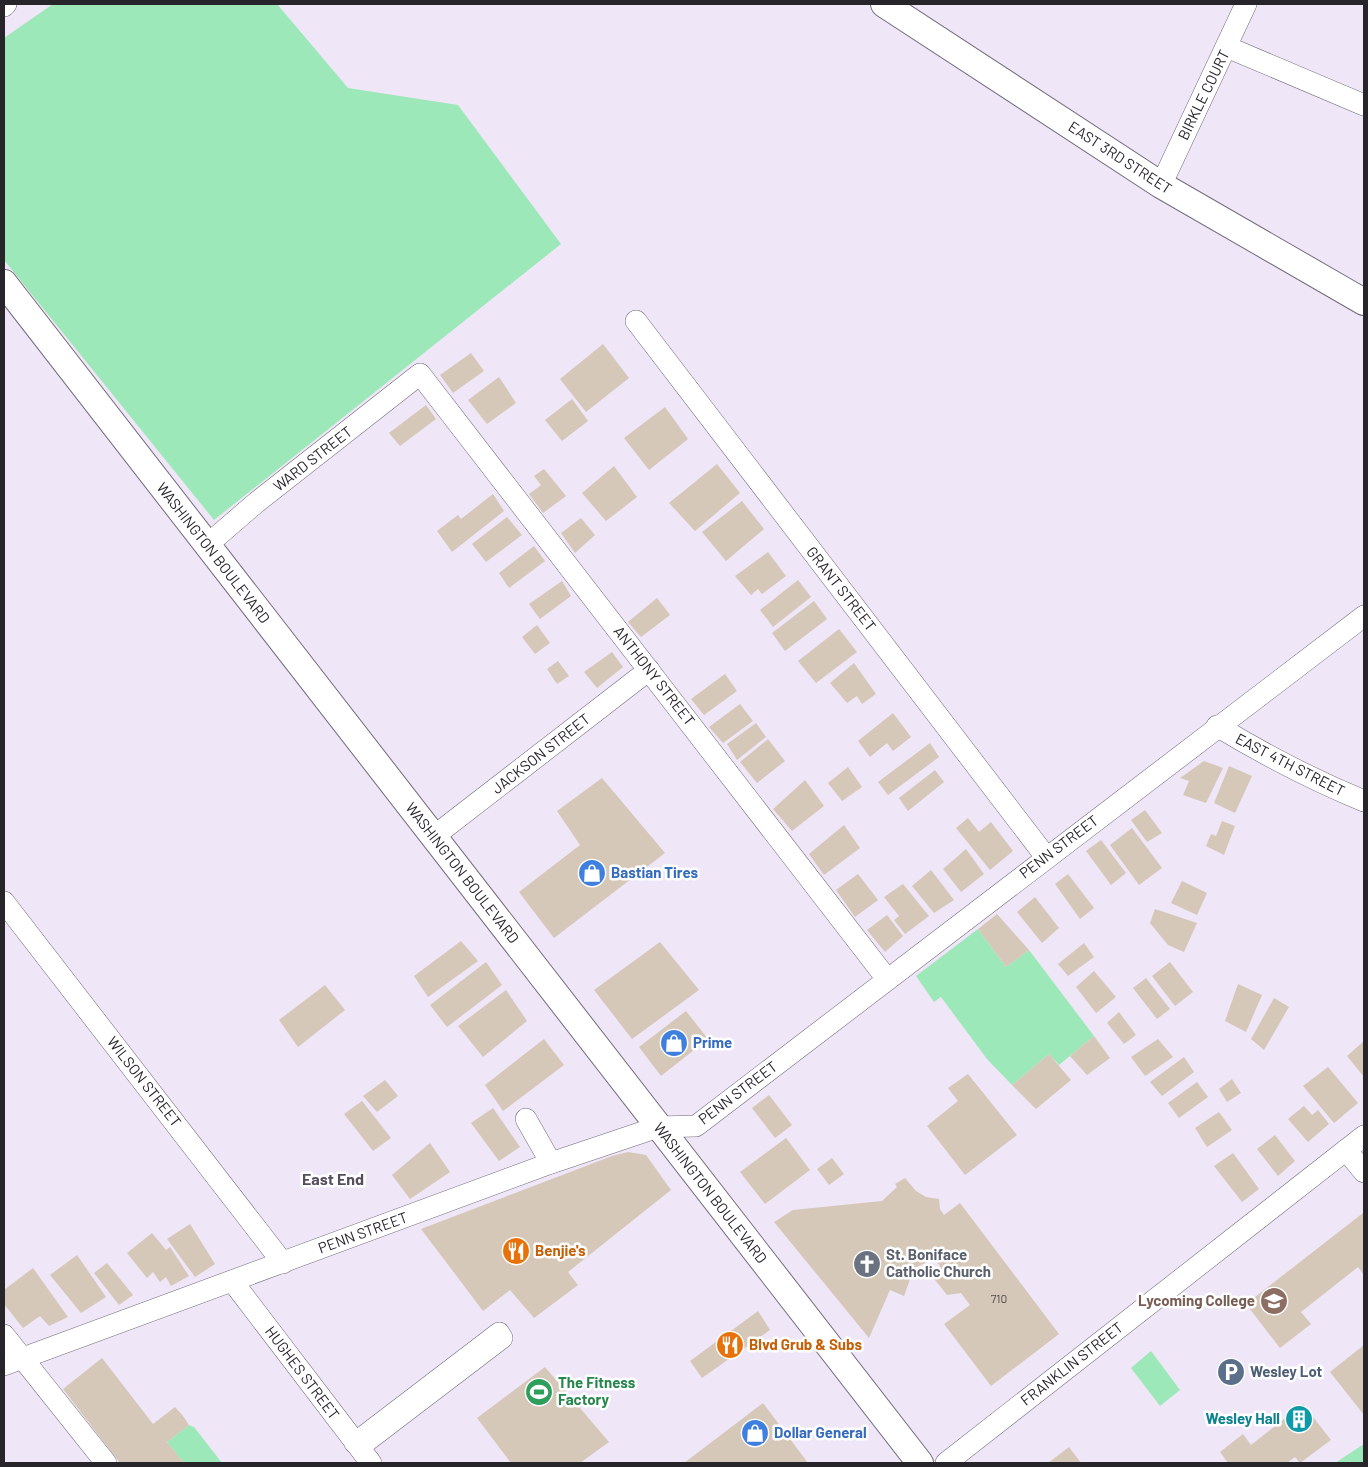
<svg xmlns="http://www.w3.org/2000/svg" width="1368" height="1467" viewBox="0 0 1368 1467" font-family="Barlow,sans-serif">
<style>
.green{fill:#9de8b9}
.building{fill:#d6c8b9}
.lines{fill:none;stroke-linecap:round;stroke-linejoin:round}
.minor-casing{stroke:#746b7b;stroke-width:22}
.major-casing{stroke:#746b7b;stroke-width:28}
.minor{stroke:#fff;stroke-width:21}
.major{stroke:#fff;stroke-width:26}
.labels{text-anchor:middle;stroke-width:5;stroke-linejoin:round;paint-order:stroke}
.number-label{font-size:12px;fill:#534d4e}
.street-label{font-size:15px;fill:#27242a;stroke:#fff}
.shop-label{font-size:15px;font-weight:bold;fill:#366cbe;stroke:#fff;text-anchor:start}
.food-label{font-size:15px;font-weight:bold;fill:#c56008;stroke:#fff;text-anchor:start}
.worship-label{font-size:15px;font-weight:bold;fill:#5b616d;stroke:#fff;text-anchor:start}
.education-label{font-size:15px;font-weight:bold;fill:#785e54;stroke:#fff;text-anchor:end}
.service-label{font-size:15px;font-weight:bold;fill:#4e5e75;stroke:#fff;text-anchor:start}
.leisure-label{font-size:15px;font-weight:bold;fill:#27864d;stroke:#fff;text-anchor:start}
.culture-label{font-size:15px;font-weight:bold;fill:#0d838f;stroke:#fff;text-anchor:end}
.neighbourhood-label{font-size:16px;font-weight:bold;fill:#564e5d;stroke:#fff}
</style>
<rect width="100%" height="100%" fill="#efe6f7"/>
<g class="green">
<polygon points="53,4 277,4 348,88 458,105 561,244 214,520 4,260 4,38"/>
<polygon points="978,929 1006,967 1029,950 1094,1036 1059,1065 1049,1054 1012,1085 987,1059 941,997 934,1002 916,976"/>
<polygon points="1151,1351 1180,1390 1160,1406 1131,1368"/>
<polygon points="189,1425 194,1427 222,1463 184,1463 167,1442"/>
<polygon points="1364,1444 1364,1463 1335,1463"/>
</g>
<g class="building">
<polygon points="603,344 629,378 586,412 560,379"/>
<polygon points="471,353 484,371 453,393 440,375"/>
<polygon points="499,377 516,403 487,424 468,400"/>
<polygon points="572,399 588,421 562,441 545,420"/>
<polygon points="426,405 436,419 400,446 389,433"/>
<polygon points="665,407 688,439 649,470 624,438"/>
<polygon points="717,464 740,493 695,531 669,503"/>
<polygon points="614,466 637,497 606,521 582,493"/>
<polygon points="544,469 566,496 543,513 529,494 541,485 534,476"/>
<polygon points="493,494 504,511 452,552 437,531 458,515 461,519"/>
<polygon points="742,501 764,529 726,561 702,532"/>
<polygon points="507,517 522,535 486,562 472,544"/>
<polygon points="581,518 595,535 575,553 561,533"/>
<polygon points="534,546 545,561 509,588 499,573"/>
<polygon points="768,552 786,576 762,594 758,589 751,595 735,576"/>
<polygon points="798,580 811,597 773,627 760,610"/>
<polygon points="562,581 571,596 540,619 529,604"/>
<polygon points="657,598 670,615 641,637 628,622"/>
<polygon points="814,601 827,619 785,651 772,633"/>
<polygon points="537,625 550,643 535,654 522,637"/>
<polygon points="839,629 857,652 816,683 798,661"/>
<polygon points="612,652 623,667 597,688 584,672"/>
<polygon points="558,661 569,676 557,684 547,669"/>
<polygon points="854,663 876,694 862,704 857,696 847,703 830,683"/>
<polygon points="725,674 737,691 704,715 691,699"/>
<polygon points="740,704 753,721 723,743 709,727"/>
<polygon points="893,713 911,737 893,751 887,743 870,757 858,741"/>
<polygon points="756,723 766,737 737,760 727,744"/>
<polygon points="768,739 785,761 757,783 740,762"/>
<polygon points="930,743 939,757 888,795 878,782"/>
<polygon points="1204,761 1223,768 1206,803 1183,795 1189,781 1180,778"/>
<polygon points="1229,766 1252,776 1235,813 1214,803"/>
<polygon points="848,767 862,787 842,801 828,783"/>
<polygon points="935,770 944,782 908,811 899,798"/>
<polygon points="602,778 665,853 554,938 519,892 580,845 557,811"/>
<polygon points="805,780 824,806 792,831 773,809"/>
<polygon points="1145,810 1162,833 1147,842 1131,820"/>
<polygon points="968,818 979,832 991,822 1013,851 990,870 956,828"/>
<polygon points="1222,821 1235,826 1224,855 1206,846 1211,834 1216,836"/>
<polygon points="844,825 860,848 824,875 809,854"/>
<polygon points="1132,828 1162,868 1139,885 1110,845"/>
<polygon points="1101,840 1126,873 1111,885 1086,851"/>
<polygon points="966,849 984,874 961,892 943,869"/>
<polygon points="931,870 954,900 934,913 912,886"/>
<polygon points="858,874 878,900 855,917 836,890"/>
<polygon points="1068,874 1094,908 1080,919 1055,884"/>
<polygon points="1182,881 1207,893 1197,915 1171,903"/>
<polygon points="903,884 929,916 905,934 894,920 899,916 884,897"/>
<polygon points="1035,897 1059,928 1042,943 1017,912"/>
<polygon points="1155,909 1197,923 1184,952 1168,945 1150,923"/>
<polygon points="997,914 1029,950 1006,967 978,929"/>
<polygon points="887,915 903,936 885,952 867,930"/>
<polygon points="461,941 478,961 428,997 414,976"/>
<polygon points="660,942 699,990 632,1039 594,990"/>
<polygon points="1084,943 1094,957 1068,976 1058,964"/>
<polygon points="486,962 502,985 447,1027 430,1005"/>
<polygon points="1170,962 1193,992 1175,1006 1152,976"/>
<polygon points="1094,971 1116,997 1096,1013 1076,987"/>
<polygon points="1146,978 1170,1009 1157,1019 1133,988"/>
<polygon points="1238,984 1262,995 1246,1032 1225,1021"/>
<polygon points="325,985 345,1010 298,1047 279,1020"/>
<polygon points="506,990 527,1021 483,1057 458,1026"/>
<polygon points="1274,998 1289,1007 1264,1050 1251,1039"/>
<polygon points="686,1011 708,1039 661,1076 639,1047"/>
<polygon points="1119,1012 1136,1035 1124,1044 1107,1023"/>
<polygon points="1094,1036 1110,1058 1087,1075 1070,1056"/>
<polygon points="544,1039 564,1065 503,1111 485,1085"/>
<polygon points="1158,1039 1173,1057 1145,1076 1131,1057"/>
<polygon points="1364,1041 1364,1077 1347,1056"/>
<polygon points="1049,1054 1071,1080 1036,1109 1012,1085"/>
<polygon points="1184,1057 1194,1072 1162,1096 1150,1082"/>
<polygon points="1328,1067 1358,1103 1334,1123 1303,1086"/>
<polygon points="968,1074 1017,1135 965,1175 927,1126 958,1101 948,1088"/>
<polygon points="1232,1079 1241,1093 1227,1102 1219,1089"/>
<polygon points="385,1080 398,1096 377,1112 363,1096"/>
<polygon points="1197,1082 1208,1097 1179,1118 1168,1103"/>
<polygon points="769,1095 792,1125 775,1138 752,1108"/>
<polygon points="362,1101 391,1138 373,1151 344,1114"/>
<polygon points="1304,1106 1312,1115 1318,1110 1329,1124 1308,1142 1288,1119"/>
<polygon points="493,1108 520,1147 499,1161 471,1123"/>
<polygon points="1219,1112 1232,1130 1207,1147 1195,1128"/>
<polygon points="1275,1135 1295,1161 1278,1176 1257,1149"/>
<polygon points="786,1138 810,1170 765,1204 740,1172"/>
<polygon points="430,1143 450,1172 410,1199 392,1175"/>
<polygon points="628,1152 646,1155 671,1190 568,1272 578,1285 534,1318 510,1290 483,1311 421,1229 612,1156"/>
<polygon points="1233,1153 1259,1189 1242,1202 1214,1166"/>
<polygon points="832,1158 844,1174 829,1185 817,1169"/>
<polygon points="905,1178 916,1191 926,1197 939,1199 940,1209 944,1215 960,1203 1059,1334 991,1386 944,1324 970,1305 961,1293 947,1295 935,1280 940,1266 935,1259 914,1268 904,1296 890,1290 869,1338 774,1222 793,1210 882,1201 897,1187 895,1184"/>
<polygon points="1363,1213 1364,1275 1358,1267 1301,1312 1311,1324 1280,1348 1246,1304"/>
<polygon points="190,1224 215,1264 195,1277 167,1239"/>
<polygon points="152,1233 166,1250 170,1247 189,1276 171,1286 166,1277 160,1282 153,1272 147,1278 127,1253"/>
<polygon points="77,1255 106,1297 81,1313 50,1275"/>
<polygon points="107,1263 133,1295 119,1305 94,1273"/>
<polygon points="33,1268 68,1317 49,1326 40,1316 23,1328 4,1304 4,1290"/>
<polygon points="758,1311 770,1330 702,1378 690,1361"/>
<polygon points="1364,1345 1364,1415 1330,1372"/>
<polygon points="102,1358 153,1424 175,1407 183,1416 189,1425 167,1442 184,1463 120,1463 63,1389"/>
<polygon points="545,1367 609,1442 580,1463 511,1463 477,1418"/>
<polygon points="763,1403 808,1463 684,1463"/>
<polygon points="1303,1404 1331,1440 1300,1463 1295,1457 1287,1463 1228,1463 1220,1452 1243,1434 1251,1445"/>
<polygon points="1069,1447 1081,1463 1048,1463"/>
</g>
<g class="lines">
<g class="minor-casing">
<g id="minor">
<polyline points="4,6 6,4"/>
<polyline points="1227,47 1364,105"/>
<polyline points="1161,185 1246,4"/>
<polyline points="636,321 1046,857"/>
<polyline points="207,545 257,502 420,374 887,979"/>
<path d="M 1217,726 C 1265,755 1313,780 1364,801"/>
<polyline points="433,837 649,670"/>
<polyline points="4,902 283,1263"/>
<polyline points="526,1119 551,1163"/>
<polyline points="1346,1150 1364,1172"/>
<polyline points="233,1282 371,1463"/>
<polyline points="4,1335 106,1463"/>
<polyline points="4,1365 551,1163 658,1127 696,1126 1364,616"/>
<polyline points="355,1443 499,1333 502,1338 359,1447"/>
<polyline points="946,1463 1364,1136"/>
</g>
</g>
<g class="major-casing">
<g id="major">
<polyline points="884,4 1161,185 1364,302"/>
<polyline points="4,283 920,1463"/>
</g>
</g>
<use href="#minor" class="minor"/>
<use href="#major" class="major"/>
</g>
<defs>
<g id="shop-disc" transform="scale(1.4375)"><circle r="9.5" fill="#3f7fe0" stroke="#fff"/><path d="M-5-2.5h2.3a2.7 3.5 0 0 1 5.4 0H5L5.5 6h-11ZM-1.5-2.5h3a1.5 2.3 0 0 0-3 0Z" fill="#fff"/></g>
<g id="restaurant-disc" transform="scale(1.4375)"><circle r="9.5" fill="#e8710a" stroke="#fff"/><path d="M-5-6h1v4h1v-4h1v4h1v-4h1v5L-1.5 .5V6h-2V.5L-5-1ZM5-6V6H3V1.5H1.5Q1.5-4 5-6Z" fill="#fff"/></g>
<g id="church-disc" transform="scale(1.4375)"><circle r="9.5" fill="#6b7280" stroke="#fff"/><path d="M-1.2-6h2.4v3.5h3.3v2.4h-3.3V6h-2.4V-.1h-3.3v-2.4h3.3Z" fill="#fff"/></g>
<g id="university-disc" transform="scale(1.4375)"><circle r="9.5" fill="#8d6e63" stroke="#fff"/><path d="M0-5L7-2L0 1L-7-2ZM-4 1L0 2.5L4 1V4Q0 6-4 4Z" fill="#fff"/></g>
<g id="parking-disc" transform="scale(1.4375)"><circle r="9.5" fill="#5c6f8a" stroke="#fff"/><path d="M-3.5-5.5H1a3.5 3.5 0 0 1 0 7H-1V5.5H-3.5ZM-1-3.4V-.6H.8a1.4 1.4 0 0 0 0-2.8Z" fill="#fff"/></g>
<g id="stadium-disc" transform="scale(1.4375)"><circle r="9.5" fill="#2e9e5b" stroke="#fff"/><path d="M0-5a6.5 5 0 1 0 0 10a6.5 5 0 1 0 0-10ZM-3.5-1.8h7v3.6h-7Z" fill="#fff"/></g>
<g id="building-disc" transform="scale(1.4375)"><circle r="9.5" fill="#0f9aa8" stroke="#fff"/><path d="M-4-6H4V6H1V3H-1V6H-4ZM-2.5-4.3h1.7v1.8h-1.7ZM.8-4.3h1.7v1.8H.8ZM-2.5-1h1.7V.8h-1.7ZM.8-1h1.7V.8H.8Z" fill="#fff"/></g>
</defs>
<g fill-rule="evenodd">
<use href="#shop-disc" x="592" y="873"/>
<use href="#shop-disc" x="674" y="1043"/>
<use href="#restaurant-disc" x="516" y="1251"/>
<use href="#church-disc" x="867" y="1264"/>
<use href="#university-disc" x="1274" y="1301"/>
<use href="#restaurant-disc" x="730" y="1345"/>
<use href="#parking-disc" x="1231" y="1372"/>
<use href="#stadium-disc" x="539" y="1392"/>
<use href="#building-disc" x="1299" y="1419"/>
<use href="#shop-disc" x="755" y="1433"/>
</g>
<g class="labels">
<g class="number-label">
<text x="999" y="1303">710</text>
</g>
<g class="street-label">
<text transform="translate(1204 95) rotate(-64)" y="5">BIRKLE COURT</text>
<text transform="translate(1120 158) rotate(33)" y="5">EAST 3RD STREET</text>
<text transform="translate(313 459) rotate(-38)" y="5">WARD STREET</text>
<text transform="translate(213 553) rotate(52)" y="5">WASHINGTON BOULEVARD</text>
<text transform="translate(841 589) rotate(52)" y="5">GRANT STREET</text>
<text transform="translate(654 676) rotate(52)" y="5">ANTHONY STREET</text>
<text transform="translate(541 754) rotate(-38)" y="5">JACKSON STREET</text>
<text transform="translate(1290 765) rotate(27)" y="5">EAST 4TH STREET</text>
<text transform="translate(1059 847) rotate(-37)" y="5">PENN STREET</text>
<text transform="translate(462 873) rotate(52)" y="5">WASHINGTON BOULEVARD</text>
<text transform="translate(144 1082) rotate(52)" y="5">WILSON STREET</text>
<text transform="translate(738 1093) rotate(-37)" y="5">PENN STREET</text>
<text transform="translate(710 1193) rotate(52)" y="5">WASHINGTON BOULEVARD</text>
<text transform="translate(363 1233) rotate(-20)" y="5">PENN STREET</text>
<text transform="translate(1072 1364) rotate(-38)" y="5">FRANKLIN STREET</text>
<text transform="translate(302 1373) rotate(53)" y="5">HUGHES STREET</text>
</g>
<g class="shop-label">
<text x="611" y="878">Bastian Tires</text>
<text x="693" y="1048">Prime</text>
<text x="774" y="1438">Dollar General</text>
</g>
<g class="food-label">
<text x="535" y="1256">Benjie's</text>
<text x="749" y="1350">Blvd Grub &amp; Subs</text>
</g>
<g class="worship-label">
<text x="886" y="1260">St. Boniface<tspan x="886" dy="17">Catholic Church</tspan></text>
</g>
<g class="education-label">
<text x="1255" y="1306">Lycoming College</text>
</g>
<g class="service-label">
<text x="1250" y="1377">Wesley Lot</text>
</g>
<g class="leisure-label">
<text x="558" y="1388">The Fitness<tspan x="558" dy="17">Factory</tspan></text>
</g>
<g class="culture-label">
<text x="1280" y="1424">Wesley Hall</text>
</g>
<g class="neighbourhood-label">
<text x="333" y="1185">East End</text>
</g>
</g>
<rect width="1368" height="1467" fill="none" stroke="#27242a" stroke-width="10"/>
</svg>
